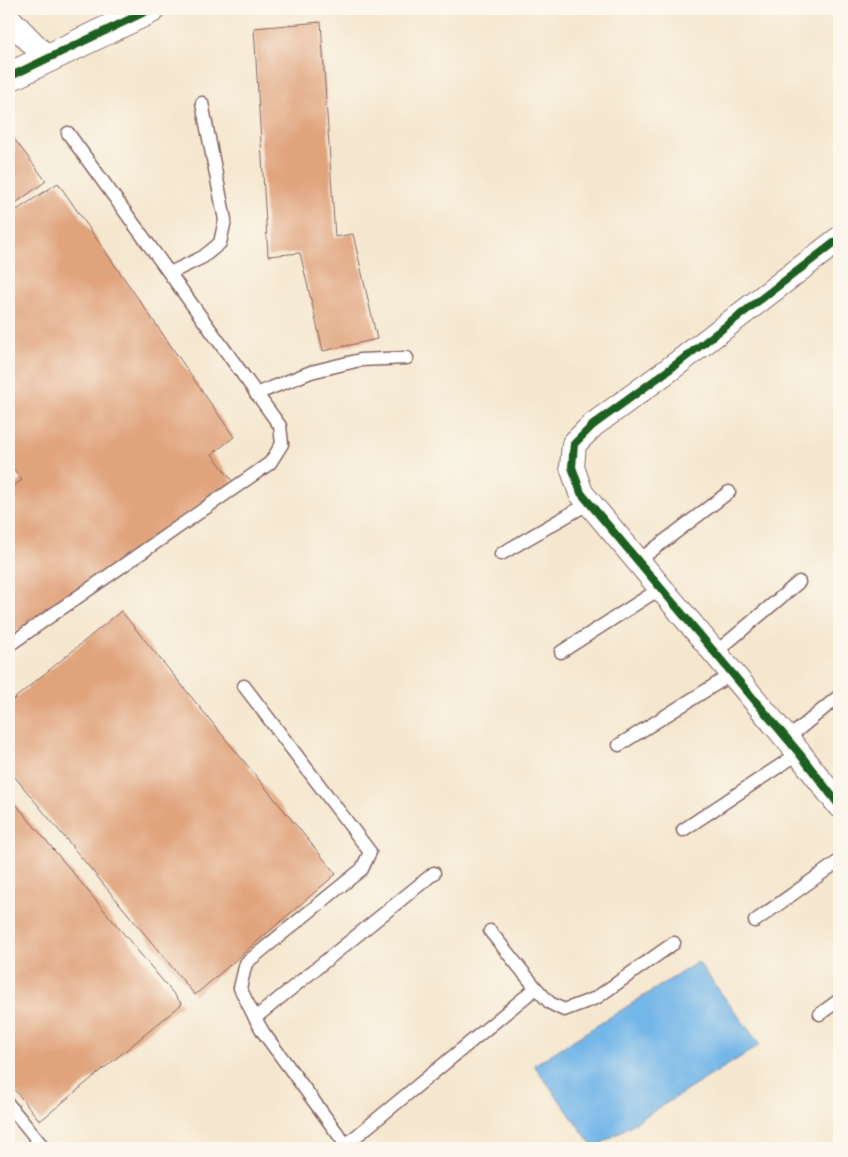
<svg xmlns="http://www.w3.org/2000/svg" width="848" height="1157" viewBox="0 0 848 1157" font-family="Sriracha,sans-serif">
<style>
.water{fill:#73b6e8;stroke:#5e6a8a}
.building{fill:#e0a37b}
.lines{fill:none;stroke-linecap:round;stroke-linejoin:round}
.service-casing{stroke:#866564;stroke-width:15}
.minor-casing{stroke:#866564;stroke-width:26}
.tertiary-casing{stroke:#866564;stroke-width:30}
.service{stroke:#fff;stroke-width:12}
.minor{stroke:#fff;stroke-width:24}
.tertiary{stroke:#fff;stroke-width:28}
.cycleway-casing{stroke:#fbf7ec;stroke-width:11}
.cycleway{stroke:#1b5e20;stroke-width:8}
</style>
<rect width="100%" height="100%" fill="#fbf7ec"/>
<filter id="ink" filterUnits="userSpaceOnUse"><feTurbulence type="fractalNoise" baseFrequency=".02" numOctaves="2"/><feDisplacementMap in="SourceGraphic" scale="10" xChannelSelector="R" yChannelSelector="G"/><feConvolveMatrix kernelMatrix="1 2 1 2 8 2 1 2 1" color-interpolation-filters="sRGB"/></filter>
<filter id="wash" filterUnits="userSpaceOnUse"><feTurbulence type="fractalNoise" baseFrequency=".0096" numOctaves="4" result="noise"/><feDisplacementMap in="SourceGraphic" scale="20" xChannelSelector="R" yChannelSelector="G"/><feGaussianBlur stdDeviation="1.12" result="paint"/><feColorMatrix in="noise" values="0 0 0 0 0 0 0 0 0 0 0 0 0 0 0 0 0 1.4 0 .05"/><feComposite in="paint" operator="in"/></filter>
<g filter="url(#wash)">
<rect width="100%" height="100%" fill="#f5e7cf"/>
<polygon class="water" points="698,962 760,1045 594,1148 534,1065"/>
<g id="blocks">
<g class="building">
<polygon points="321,22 335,237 353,234 377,339 323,351 300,253 268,256 254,28"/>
<polygon points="9,132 46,181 9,208"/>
<polygon points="58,183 234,437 212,454 233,482 9,637 9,489 22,480 9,463 9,215"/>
<polygon points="121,611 336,874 195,995 9,770 9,703"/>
<polygon points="9,796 182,1004 40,1121 9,1083"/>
</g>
</g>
</g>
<g filter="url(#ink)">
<use href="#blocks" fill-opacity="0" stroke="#866564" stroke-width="1"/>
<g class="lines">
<g class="service-casing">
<g id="service">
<polyline points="170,273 203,257 220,243 225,220 202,103"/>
<polyline points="256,394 311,372 360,360 407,358"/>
<polyline points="501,554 589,503"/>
<polyline points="638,561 729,492"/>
<polyline points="9,645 270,463 282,444 280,426 68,133"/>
<polyline points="561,652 661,588"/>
<polyline points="715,653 799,582"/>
<polyline points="244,686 370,852 362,869 246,963 240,988 255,1018"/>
<polyline points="787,739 839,696"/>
<polyline points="619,745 732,674"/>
<polyline points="683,830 799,753"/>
<polyline points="755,921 839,861"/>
<polyline points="490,931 536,988"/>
<polyline points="820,1014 839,1000"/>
<polyline points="9,1105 44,1148"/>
<polyline points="346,1145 263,1032 255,1018 434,873"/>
<polyline points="342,1148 536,988 550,1003 564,1010 596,998 674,943"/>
</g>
</g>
<g class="minor-casing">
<g id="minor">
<polyline points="9,19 47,58"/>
<polyline points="839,239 670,369 593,425 574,444 572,467 581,493 799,753 839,805"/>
</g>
</g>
<g class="tertiary-casing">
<polyline id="tertiary" points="9,77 151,9"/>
</g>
<use href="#service" class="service"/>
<use href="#minor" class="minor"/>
<use href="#tertiary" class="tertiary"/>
<g class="cycleway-casing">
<g id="cycleway">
<polyline points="9,77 151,9"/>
<polyline points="839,239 670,369 593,425 574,444 572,467 581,493 799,753 839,805"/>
</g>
</g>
<use href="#cycleway" class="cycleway"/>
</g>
</g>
<rect width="848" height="1157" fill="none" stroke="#fbf7ec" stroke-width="30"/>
</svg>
